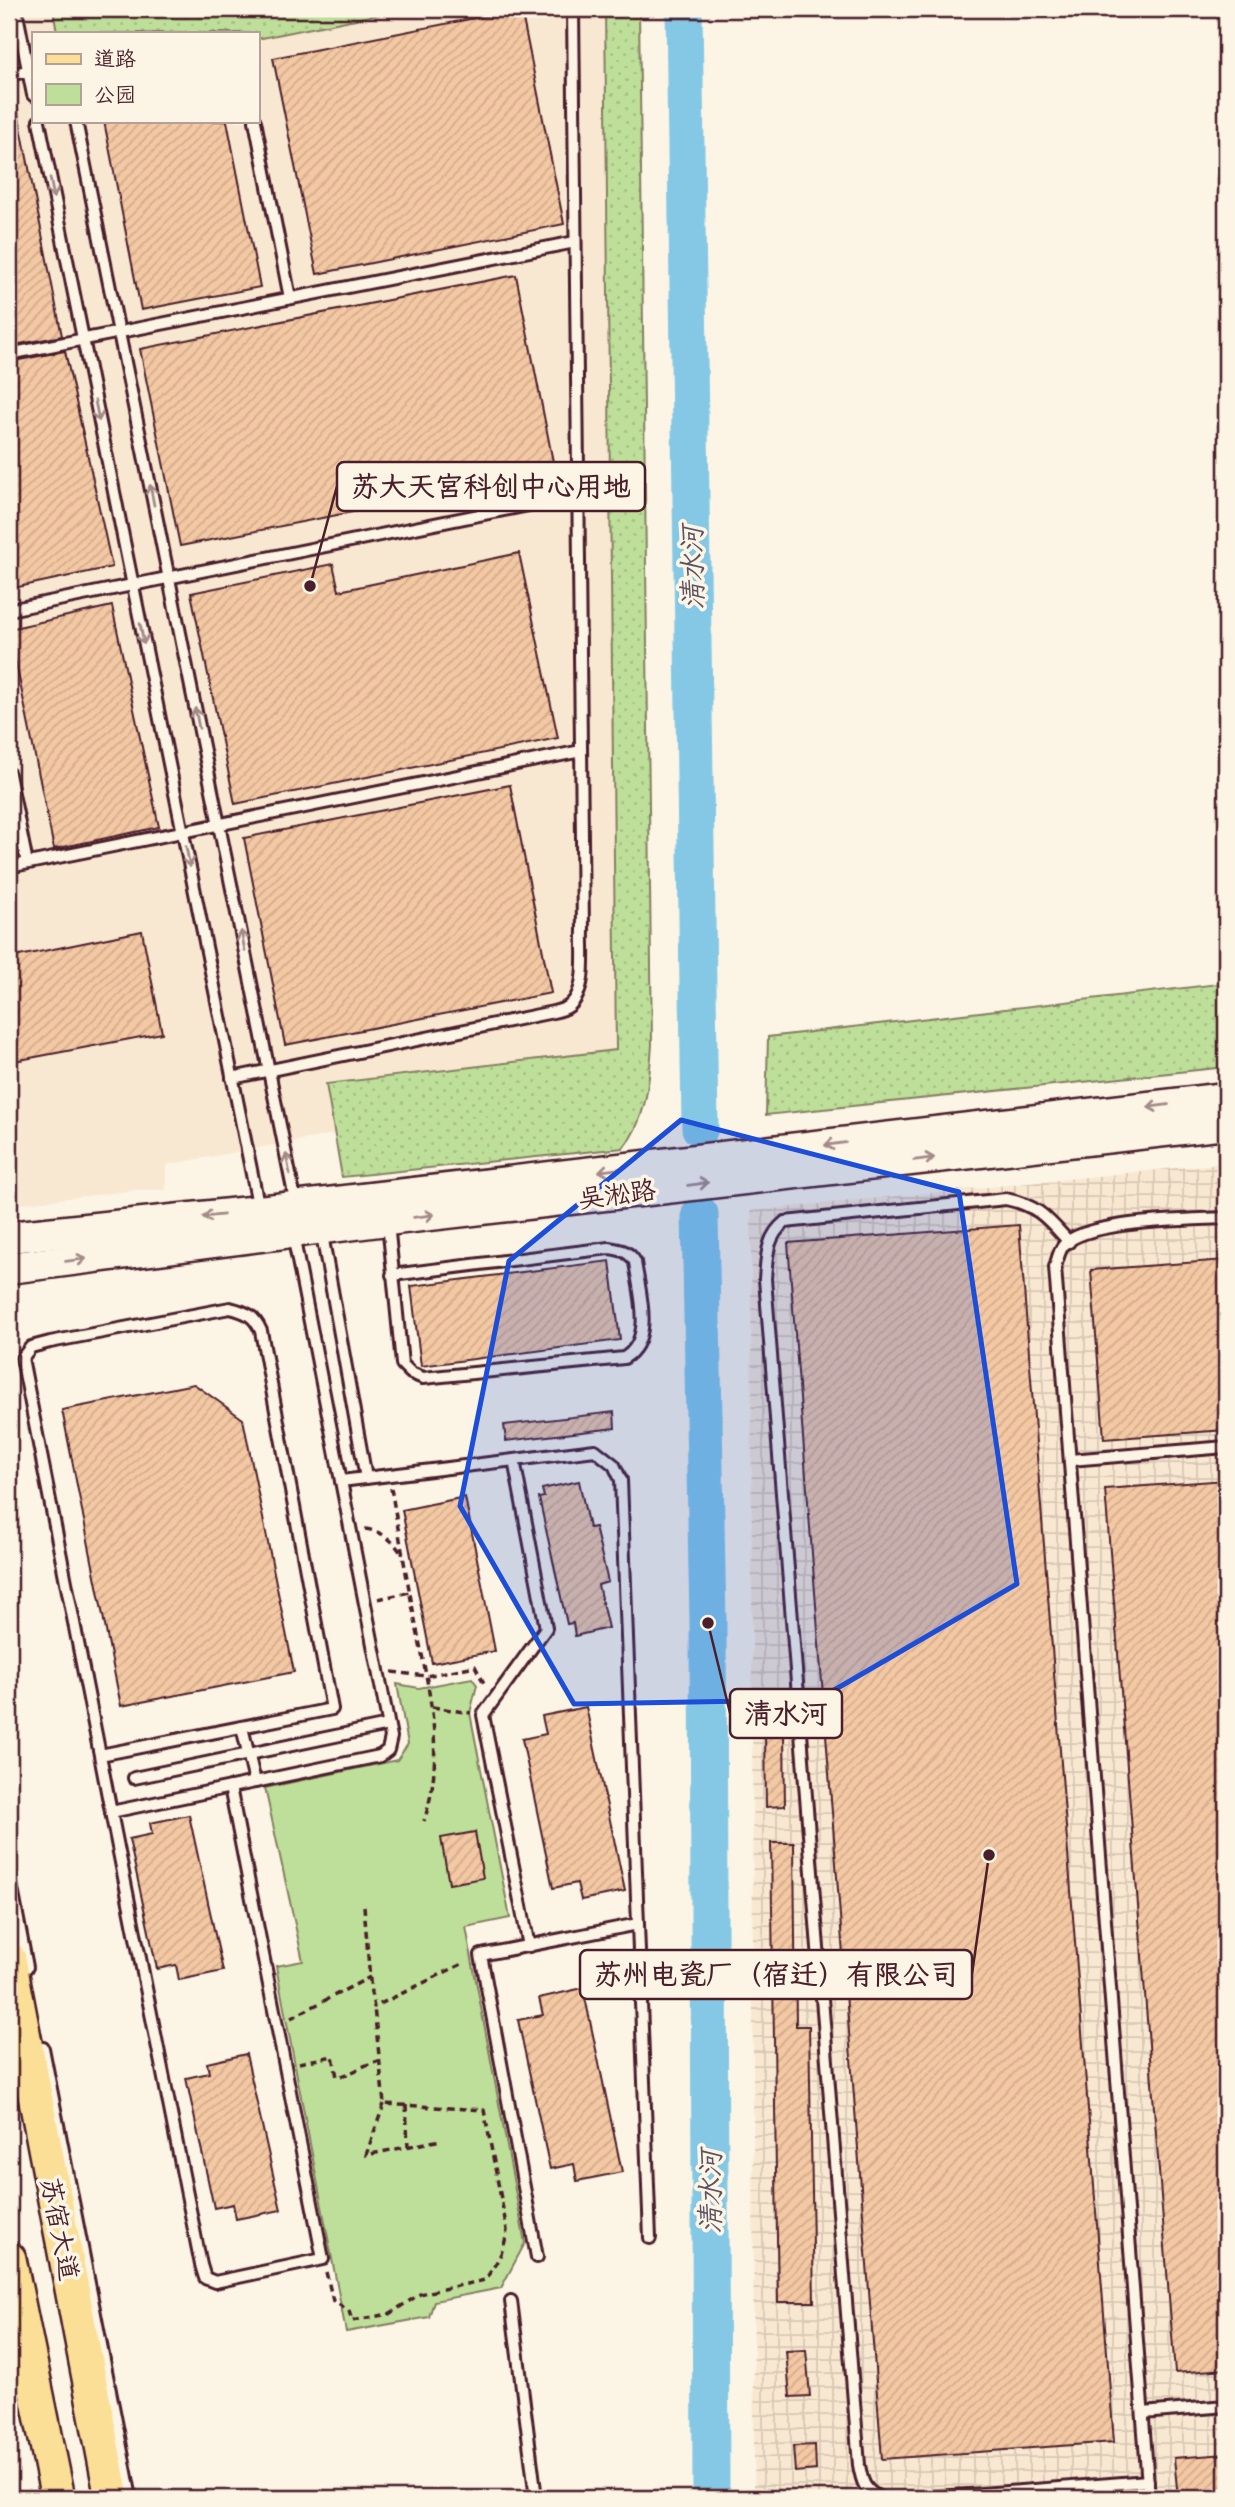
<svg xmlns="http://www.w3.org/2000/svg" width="1235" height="2507" viewBox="0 0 1235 2507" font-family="Mynerve,'LXGW WenKai TC',sans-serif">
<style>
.built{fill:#f9e8d1;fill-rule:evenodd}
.industrial{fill:url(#industrial-grid)}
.grass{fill:url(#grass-dots);stroke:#847f62;stroke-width:2}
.park{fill:#bedf99;stroke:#847f62;stroke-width:2}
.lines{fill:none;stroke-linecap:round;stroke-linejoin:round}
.river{stroke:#84c8e5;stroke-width:37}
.building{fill:url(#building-hatch);stroke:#4a1f2b;stroke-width:2}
.lane-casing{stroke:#4a1f2b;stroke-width:16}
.secondary-casing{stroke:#4a1f2b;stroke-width:35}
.primary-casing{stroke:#4a1f2b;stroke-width:38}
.path{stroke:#4a1f2b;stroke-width:3.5;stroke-dasharray:7 5;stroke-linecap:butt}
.lane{stroke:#fcf5e5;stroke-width:10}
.secondary{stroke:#fcf5e5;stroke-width:30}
.primary{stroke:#fbdf96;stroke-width:33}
.oneway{stroke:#a38a88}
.marked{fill:#1d4ed8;fill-opacity:0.2;stroke:#1d4ed8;stroke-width:5;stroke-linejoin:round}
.labels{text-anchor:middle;stroke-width:7;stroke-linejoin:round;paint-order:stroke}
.street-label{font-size:26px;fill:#4a1f2b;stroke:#fcf5e5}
.water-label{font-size:28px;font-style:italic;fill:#5b5263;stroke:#fcf5e5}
.leader{fill:none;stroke:#4a1f2b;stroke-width:2.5}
.callout-dot{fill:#4a1f2b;stroke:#fcf5e5;stroke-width:2.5}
.callout{fill:#fcf5e5;stroke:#4a1f2b;stroke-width:2.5}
.callout-label{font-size:28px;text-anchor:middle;font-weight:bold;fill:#4a1f2b}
</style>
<defs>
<pattern id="industrial-grid" width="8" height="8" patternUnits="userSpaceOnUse" patternTransform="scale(1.75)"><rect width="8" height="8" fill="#f9e8d1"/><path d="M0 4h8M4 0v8" fill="none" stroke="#d7c7b4"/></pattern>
<pattern id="grass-dots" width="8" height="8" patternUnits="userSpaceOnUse" patternTransform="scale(1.75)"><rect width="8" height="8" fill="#bedf99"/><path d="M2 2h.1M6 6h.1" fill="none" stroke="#a5bf84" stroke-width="1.8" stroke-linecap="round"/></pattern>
<pattern id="building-hatch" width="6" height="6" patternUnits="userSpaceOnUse" patternTransform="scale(1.75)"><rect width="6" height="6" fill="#f3c8a3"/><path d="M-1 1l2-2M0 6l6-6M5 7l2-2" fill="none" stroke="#d2ab8c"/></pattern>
</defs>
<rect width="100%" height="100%" fill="#fcf5e5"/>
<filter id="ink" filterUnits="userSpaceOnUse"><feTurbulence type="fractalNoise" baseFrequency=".0143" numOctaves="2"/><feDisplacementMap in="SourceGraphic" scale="14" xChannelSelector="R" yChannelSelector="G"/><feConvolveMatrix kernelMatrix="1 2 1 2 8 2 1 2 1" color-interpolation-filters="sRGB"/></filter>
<g filter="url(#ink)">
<path class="built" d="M 9,9 L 605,9 L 616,1051 L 327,1084 L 335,1134 L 166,1165 L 166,1190 L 138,1190 L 9,1205 ZM 33,33 L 257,33 L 257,121 L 33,121 Z"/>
<polygon class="industrial" points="1226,1163 1226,2498 754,2498 751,1211"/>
<g class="grass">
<polygon points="53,9 405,9 257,39 257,33 57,33"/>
<path d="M 605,9 L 639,9 L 652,1045 C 649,1081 647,1120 623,1148 L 342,1177 L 326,1084 L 616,1050 Z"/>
<polygon points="1226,983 1226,1067 766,1115 768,1037"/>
</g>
<polygon class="park" points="472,1678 477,1685 470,1713 510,1918 466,1927 525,2243 501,2288 434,2301 429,2317 346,2332 276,1966 303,1961 265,1788 397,1760 408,1744 397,1684 419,1688"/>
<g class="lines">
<g class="river">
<polyline points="684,9 700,1128"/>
<polyline points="700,1214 708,1623 711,2498"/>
</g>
</g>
<g class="building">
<polygon points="521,9 564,224 317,274 273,58"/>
<polygon points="17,107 62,336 9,346 9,108"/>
<polygon points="104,121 227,121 260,287 141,310"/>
<polygon points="516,275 555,472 180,546 140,349"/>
<polygon points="65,351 112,567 9,589 9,362"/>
<polygon points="519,553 558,738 235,804 191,593 333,564 339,591"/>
<polygon points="112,606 159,827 54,849 9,629"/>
<polygon points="510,785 551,993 285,1045 244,838"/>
<polygon points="142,931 162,1033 9,1062 9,958"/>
<polygon points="1019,1225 1114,2442 882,2459 788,1243"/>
<polygon points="1226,1260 1226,1430 1104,1439 1091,1270"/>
<polygon points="610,1261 620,1340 421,1366 411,1286"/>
<polygon points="194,1384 243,1419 294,1672 121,1706 62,1410"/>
<polygon points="614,1412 615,1428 506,1441 504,1425"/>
<polygon points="1226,1480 1226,2369 1175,2373 1105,1489"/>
<polygon points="579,1481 589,1528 595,1527 608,1582 598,1585 608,1628 575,1636 573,1623 567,1624 539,1498 544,1497 542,1489"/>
<polygon points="465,1497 495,1651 432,1663 402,1510"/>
<polygon points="586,1707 625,1891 581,1900 577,1883 553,1888 522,1739 546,1734 542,1716"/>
<polygon points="765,1731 784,1731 785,1806 766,1807"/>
<polygon points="189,1815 223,1971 179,1980 176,1965 157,1969 129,1839 152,1834 150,1823"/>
<polygon points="475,1832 483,1878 449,1884 441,1838"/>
<polygon points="771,1843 794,1843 796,2026 809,2026 814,2302 778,2302"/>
<polygon points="583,1988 622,2172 577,2181 574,2164 550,2169 518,2020 543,2015 539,1998"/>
<polygon points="246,2054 281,2210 236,2219 233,2204 214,2208 186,2078 209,2073 207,2063"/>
<polygon points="806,2350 810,2396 790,2397 786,2351"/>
<polygon points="815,2445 816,2470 795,2472 793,2446"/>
<polygon points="1226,2454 1226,2498 1178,2498 1174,2458"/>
</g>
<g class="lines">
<g class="lane-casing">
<g id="lane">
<polyline points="16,9 33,95"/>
<polyline points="9,75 28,71"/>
<polyline points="39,121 259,1209"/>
<polyline points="76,121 296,1204"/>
<polyline points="255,121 290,298"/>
<polyline points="9,354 575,242"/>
<polyline points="9,610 578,495"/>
<polyline points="9,774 27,863"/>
<polyline points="9,867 581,751"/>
<path d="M 232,1078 L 553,1012 C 558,1011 565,1009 569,1006 C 588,991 582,952 583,930 L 573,9"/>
<path d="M 388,1223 L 402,1364 L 411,1373 L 423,1378 L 624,1358 C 655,1340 639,1291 635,1262 C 629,1251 621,1250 609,1248 L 392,1275"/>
<polyline points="321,1229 366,1478"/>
<polyline points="514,1460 595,1450 614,1465 621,1480 650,2238"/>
<polyline points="1070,1460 1226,1447"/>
<polyline points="341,1481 514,1460 546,1628 483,1715 529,1946"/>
<polyline points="242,1727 255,1782"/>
<path d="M 100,1755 L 332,1709 L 261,1331 C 254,1315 246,1312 230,1308 L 50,1342 L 31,1347 L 22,1358 L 100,1755 L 111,1812 L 201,2265 L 205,2278 L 215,2282 L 323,2259 L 230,1787"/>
<polyline points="134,1778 388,1725"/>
<polyline points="111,1812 380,1756 388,1750 391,1737 293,1235"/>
<polyline points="9,1873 27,1967"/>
<polyline points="43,2048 131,2498"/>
<polyline points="537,2257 481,1955 638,1924"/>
<polyline points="511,2301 536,2498"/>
<polyline points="1143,2413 1226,2406"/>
<path d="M 880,2498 C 864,2490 862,2482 859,2465 L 765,1279 C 767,1257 766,1237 785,1222 L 1006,1199 C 1039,1206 1047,1218 1069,1242"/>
<polyline points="914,2498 969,2495"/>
<polyline points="969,2498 969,2495 1148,2481"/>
<path d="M 1149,2498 L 1055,1267 C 1057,1261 1059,1251 1063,1246 C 1083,1220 1192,1220 1226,1218"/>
</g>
</g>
<g class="secondary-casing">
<g id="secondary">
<polyline points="9,1237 259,1211 1226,1098"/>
<polyline points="9,1268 387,1220 1226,1124"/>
</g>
</g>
<g class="primary-casing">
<g id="primary">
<polyline points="9,1959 112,2498"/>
<polyline points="9,2259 58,2498"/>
</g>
</g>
<g class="path">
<path d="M 391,1488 C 399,1534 407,1580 416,1625 C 429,1691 446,1755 424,1821"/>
<path d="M 365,1529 C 381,1531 392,1539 401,1553"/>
<polyline points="378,1599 410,1592"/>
<polyline points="392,1672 426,1676 475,1666 486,1687"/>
<polyline points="432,1707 471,1713"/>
<polyline points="364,1906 371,1993 374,2007 466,1962"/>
<polyline points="291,2018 370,1977"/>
<path d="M 299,2063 L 333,2056 L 337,2077 C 354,2074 362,2064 380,2061"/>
<polyline points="384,2104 366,2155 441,2140"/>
<polyline points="406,2105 408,2147"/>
<path d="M 326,2272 L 333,2301 L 349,2311 L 352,2321 L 389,2314 L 420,2294 L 485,2280 C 497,2262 504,2253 507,2230 L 484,2110 L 384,2104 L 374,2007"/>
</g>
<use href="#lane" class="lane"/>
<use href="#secondary" class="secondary"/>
<use href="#primary" class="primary"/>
</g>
<defs><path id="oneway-shaft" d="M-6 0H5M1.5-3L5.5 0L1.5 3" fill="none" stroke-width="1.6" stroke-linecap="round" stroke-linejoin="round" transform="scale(1.75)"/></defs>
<g class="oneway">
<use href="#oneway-shaft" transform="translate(52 188) rotate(79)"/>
<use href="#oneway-shaft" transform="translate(97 411) rotate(79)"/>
<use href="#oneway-shaft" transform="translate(152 495) rotate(-101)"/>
<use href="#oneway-shaft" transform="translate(142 634) rotate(79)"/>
<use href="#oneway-shaft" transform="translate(197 718) rotate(-101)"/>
<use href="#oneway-shaft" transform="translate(188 857) rotate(79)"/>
<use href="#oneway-shaft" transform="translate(243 941) rotate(-101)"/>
<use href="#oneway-shaft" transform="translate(1158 1106) rotate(173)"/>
<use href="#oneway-shaft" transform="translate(835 1144) rotate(173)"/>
<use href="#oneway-shaft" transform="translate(924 1159) rotate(-7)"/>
<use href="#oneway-shaft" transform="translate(288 1164) rotate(-101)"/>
<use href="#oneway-shaft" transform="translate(609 1170) rotate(173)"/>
<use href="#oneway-shaft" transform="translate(698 1184) rotate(-7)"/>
<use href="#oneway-shaft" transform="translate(213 1216) rotate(174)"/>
<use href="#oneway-shaft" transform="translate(424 1216) rotate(-7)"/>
<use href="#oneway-shaft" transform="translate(76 1260) rotate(-7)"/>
</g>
</g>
<path class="marked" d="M 681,1120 L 959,1192 L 1017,1584 L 817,1700 L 574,1704 L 460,1506 L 509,1261 Z"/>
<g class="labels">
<g class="street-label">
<text transform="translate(617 1194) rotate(-7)" y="9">吴淞路</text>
<text transform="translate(60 2229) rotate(79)" y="9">苏宿大道</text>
</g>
<g class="water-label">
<text transform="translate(692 568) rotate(-91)" y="10">清水河</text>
<text transform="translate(710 2192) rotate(-90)" y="10">清水河</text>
</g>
</g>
<path class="leader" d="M310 586L337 486M708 1623L730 1713M989 1855L972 1974"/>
<g class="callout-dot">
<circle cx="310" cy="586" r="7"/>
<circle cx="708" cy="1623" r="7"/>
<circle cx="989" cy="1855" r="7"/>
</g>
<g class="callout">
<rect x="337" y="462" width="308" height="49" rx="7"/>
<rect x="730" y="1689" width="112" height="49" rx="7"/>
<rect x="580" y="1950" width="392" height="49" rx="7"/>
</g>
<g class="callout-label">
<text x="491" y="496">苏大天宫科创中心用地</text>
<text x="786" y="1723">清水河</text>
<text x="776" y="1984">苏州电瓷厂（宿迁）有限公司</text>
</g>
<rect width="1235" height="2507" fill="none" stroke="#fcf5e5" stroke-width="35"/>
<rect x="18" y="18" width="1200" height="2472" fill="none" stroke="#4a1f2b" stroke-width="2.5" filter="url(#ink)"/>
<rect x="32" y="32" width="228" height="91" fill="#fcf5e5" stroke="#b59f9b" stroke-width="2"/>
<rect x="46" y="54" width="35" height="10" fill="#fbdf96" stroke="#b59f9b" stroke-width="2"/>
<text x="94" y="66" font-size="21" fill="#4a1f2b">道路</text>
<rect x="46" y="84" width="35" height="21" fill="#bedf99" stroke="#b59f9b" stroke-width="2"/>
<text x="94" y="102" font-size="21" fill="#4a1f2b">公园</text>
</svg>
